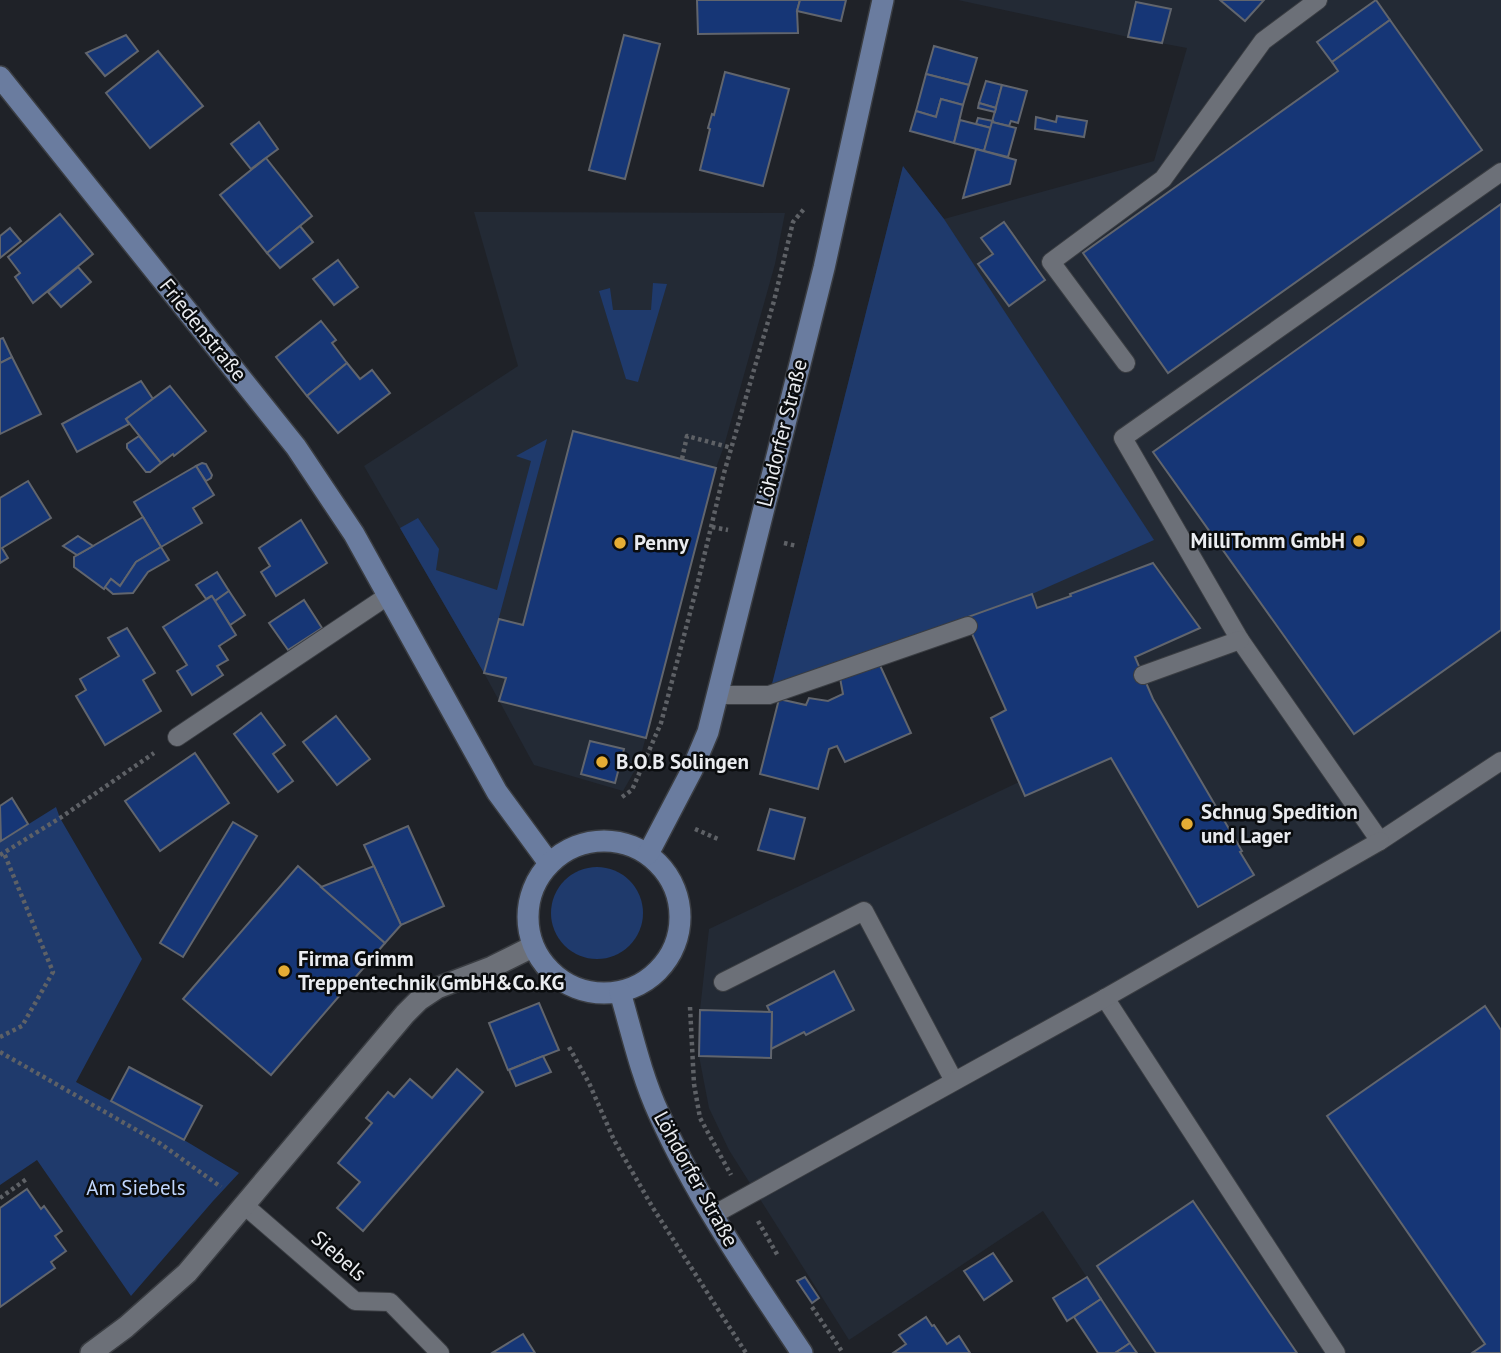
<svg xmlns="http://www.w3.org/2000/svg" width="1501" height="1353" viewBox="0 0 1501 1353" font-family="'PT Sans',sans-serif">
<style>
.built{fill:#232a35}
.green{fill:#1f3a6c}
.building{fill:#163676;stroke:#61656d;stroke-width:2}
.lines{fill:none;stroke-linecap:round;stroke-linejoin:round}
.lane-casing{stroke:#3a3d42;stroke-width:20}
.street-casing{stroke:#3a3d42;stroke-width:24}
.secondary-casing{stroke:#3a3d42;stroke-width:24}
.path{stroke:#5e6166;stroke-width:4.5;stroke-dasharray:3.5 3.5;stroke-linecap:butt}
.lane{stroke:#6c7078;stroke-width:18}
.street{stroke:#6c7078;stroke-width:21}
.secondary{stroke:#6a7c9f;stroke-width:21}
.poi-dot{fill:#e5ad35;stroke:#0a0c0e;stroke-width:2.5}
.labels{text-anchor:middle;stroke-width:5;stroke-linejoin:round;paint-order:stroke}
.street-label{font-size:21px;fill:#eaecf0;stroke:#0a0c0e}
.poi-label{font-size:21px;font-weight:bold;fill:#eaecf0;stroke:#0a0c0e;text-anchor:start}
.park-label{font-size:21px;fill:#c1d7fe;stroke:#0a0c0e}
</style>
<rect width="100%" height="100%" fill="#1f2228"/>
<g class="built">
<polygon points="958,0 1501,0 1501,1353 1137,1353 1043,1211 849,1340 729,1150 709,1108 699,1056 700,1010 709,929 1019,782 991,718 1006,709 965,618 772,684 903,166 944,219 1154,161 1187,48 1128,37"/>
<polygon points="474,212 785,213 775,264 724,446 716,468 639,763 623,791 534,765 484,673 364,466 518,366"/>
</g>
<g class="green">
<polygon points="903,166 944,219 1154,540 1032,594 772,684"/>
<polygon points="653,283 667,284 638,382 626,379 599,291 610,288 613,310 651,310"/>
<polygon points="547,439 484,673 400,528 418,518 439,549 436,570 497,590 531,461 516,456"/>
<polygon points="56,807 60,818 142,959 76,1082 184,1140 239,1173 213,1201 131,1296 37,1160 0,1185 0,842"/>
<circle cx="597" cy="913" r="46"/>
</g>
<g class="building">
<polygon points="697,0 800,0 797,11 798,33 698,34"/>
<polygon points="800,0 846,0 841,21 797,11"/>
<polygon points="1220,0 1264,0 1245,21"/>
<polygon points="1376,0 1390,20 1332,62 1317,42"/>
<polygon points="1136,2 1171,9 1162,43 1128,37"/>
<polygon points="1390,20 1482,150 1168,373 1083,253 1338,71 1332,62"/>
<polygon points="126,35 138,51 105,76 86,53"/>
<polygon points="624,35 660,44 625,179 589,170"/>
<polygon points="934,46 977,58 969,85 926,74"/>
<polygon points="158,51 203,106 150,148 106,93"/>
<polygon points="725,72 789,89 763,186 700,170 710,129 708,128 712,114 714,115"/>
<polygon points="926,74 969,85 963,105 941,99 936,117 916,111"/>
<polygon points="986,81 1002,85 996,108 979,103"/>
<polygon points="1002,85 1027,91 1018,123 1011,121 1009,126 992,122"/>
<polygon points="941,99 963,105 954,143 910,131 916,111 936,117"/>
<polygon points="979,103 996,108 995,112 978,108"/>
<polygon points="1057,116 1087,121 1084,137 1035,129 1036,117 1056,122"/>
<polygon points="978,118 993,121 991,128 976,124"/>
<polygon points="960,120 991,128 984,151 954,143"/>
<polygon points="259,122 278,149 251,169 231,144"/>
<polygon points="992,122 1016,128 1008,157 984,151"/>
<polygon points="976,149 1016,160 1010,184 963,198"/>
<polygon points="266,158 312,216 267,253 220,195"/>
<polygon points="1501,204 1501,630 1354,734 1153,452"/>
<polygon points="60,214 93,254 33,303 15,277 20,273 8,257"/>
<polygon points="1004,222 1045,280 1009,306 978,264 993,254 981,238"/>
<polygon points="300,226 313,242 280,268 267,253"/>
<polygon points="10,228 21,241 0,258 0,236"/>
<polygon points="338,260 358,287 334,305 313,279"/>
<polygon points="78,267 91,282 61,307 48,292"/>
<polygon points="321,321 336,340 332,343 347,363 307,396 276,357"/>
<polygon points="3,338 12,357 0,363 0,339"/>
<polygon points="12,357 41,414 0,434 0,363"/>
<polygon points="347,363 360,379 372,370 390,393 338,433 307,396"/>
<polygon points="141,381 153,399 126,419 129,424 77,452 62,424"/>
<polygon points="170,386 206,431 174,456 173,454 161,463 126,419"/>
<polygon points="573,431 716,468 646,738 499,701 506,678 484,673 499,619 523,625"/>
<polygon points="139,436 161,463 150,472 146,472 127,448 127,444"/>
<polygon points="202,463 206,464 212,475 211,478 206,481 196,466"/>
<polygon points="196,466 214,495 193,508 202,523 161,547 134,502"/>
<polygon points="28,481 51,518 2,548 8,558 0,563 0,498"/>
<polygon points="143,517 161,547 136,562 120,586 111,579 104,589 74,567 74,557"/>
<polygon points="301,520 327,563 276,596 261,572 270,566 259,548"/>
<polygon points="78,536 93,546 77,555 63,546"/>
<polygon points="161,547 169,560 148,572 133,593 113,594 105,587 111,579 120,586 136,562"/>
<polygon points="1153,563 1200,628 1135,657 1153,699 1242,851 1240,852 1254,875 1198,907 1111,758 1025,796 991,718 1006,710 965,618 1032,594 1037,608 1071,596 1070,594"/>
<polygon points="217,572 229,591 215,601 211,596 206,599 196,585"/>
<polygon points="229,591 245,615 230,625 215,601"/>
<polygon points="212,596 236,635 219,646 228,660 217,666 223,675 192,695 177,671 187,665 163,627"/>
<polygon points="304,600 322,628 288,650 269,623"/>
<polygon points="127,628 155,673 143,680 161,711 105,745 76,696 86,690 80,679 119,656 108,638"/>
<polygon points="878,661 911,733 845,762 837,746 829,749 818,789 760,774 779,699 806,705 809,698 828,701 843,694 840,678"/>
<polygon points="261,713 285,745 273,754 293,781 278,792 234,734"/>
<polygon points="336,716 370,759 337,785 303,742"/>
<polygon points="590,741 624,749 615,783 581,774"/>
<polygon points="195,753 229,803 160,851 125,801"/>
<polygon points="12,798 28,824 1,841 0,806"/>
<polygon points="770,809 805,818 794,859 758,850"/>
<polygon points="233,822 257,836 183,957 160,943"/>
<polygon points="408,826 444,906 401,925 364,845"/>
<polygon points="298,866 385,943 271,1075 183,999"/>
<polygon points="374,866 401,925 385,943 321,887"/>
<polygon points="834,971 854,1010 806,1035 804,1032 771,1049 772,1012 770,1012 767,1006"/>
<polygon points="539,1003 559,1050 508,1070 489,1023"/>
<polygon points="1485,1006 1501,1030 1501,1353 1472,1353 1485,1344 1327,1116"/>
<polygon points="700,1010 772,1012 771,1058 699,1056"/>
<polygon points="543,1056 551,1072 516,1086 509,1070"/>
<polygon points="129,1067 202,1106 184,1140 111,1101"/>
<polygon points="457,1069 483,1092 363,1231 337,1208 360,1182 338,1163 372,1123 366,1118 388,1092 394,1097 410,1079 432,1098"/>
<polygon points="27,1189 41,1209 44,1206 62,1231 55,1236 66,1251 51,1262 55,1268 0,1307 0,1208"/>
<polygon points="1193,1201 1297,1353 1156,1353 1097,1266"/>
<polygon points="993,1253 1012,1281 984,1300 964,1271"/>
<polygon points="805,1277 819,1298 812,1303 797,1281"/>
<polygon points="1087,1277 1101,1299 1067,1321 1053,1298"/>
<polygon points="1101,1299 1130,1343 1115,1353 1098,1353 1074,1317"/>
<polygon points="926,1317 932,1326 934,1325 947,1344 959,1336 970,1353 893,1353 906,1344 899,1335"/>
<polygon points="523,1334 535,1353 492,1353"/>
<polygon points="1130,1343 1137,1353 1115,1353"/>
</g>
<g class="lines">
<g class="lane-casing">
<g id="lane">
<polyline points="1501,172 1123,438 1240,640 1380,841 1501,761"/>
<polyline points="1126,363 1051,262 1163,179 1263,41 1318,0"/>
<polyline points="1143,675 1240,640"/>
<polyline points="717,695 769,695 968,626"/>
<polyline points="177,737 389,595"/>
<polyline points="723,982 864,911 954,1081"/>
<polyline points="1105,998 1336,1353"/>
<polyline points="244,1205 355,1301 390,1302 440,1353"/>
<polyline points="713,1215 1105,998 1380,841"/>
</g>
</g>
<g class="street-casing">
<polyline id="street" points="91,1353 126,1327 187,1273 405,1014 419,1000 437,988 492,967 532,947"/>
</g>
<g class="secondary-casing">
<g id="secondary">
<polyline points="0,77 296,447 354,534 497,792 549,863"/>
<circle cx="604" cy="917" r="76"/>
<polyline points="648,854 692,770 708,732 824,268 883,0"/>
<path d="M 620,992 C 632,1033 641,1075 659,1114 C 697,1199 751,1276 802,1353"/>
</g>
</g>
<g class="path">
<polyline points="682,459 687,436 732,448"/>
<polyline points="712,527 728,530"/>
<polyline points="784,543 797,546"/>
<polyline points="622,797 632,790 661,723 696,590 724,473 774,301 793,222 804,209"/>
<polyline points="695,829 718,839"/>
<polyline points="0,855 60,818 154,753"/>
<polyline points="690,1007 694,1084 700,1118 731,1175"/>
<polyline points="0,1037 22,1026 53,972 4,853"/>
<polyline points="569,1047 589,1083 614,1140 653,1208 746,1353"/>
<polyline points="0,1052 161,1144 221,1187"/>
<polyline points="0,1198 28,1178"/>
<polyline points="758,1221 778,1256"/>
<polyline points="812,1307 843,1353"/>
</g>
<use href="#lane" class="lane"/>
<use href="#street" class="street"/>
<use href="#secondary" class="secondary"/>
</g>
<g class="poi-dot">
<circle cx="1359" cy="541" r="7"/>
<circle cx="620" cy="543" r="7"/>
<circle cx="602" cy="762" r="7"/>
<circle cx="1187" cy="824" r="7"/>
<circle cx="284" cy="971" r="7"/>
</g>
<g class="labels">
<g class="street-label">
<text transform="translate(203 330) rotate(51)" y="7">Friedenstraße</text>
<text transform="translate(782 433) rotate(-76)" y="7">Löhdorfer Straße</text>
<text transform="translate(696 1179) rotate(61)" y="7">Löhdorfer Straße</text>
<text transform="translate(339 1256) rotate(41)" y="7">Siebels</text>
</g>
<g class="poi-label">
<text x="1345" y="548" text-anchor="end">MilliTomm GmbH</text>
<text x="634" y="550">Penny</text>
<text x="616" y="769">B.O.B Solingen</text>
<text x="1201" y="819">Schnug Spedition<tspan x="1201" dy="24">und Lager</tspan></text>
<text x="298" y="966">Firma Grimm<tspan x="298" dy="24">Treppentechnik GmbH&amp;Co.KG</tspan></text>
</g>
<g class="park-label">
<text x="136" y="1195">Am Siebels</text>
</g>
</g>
</svg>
